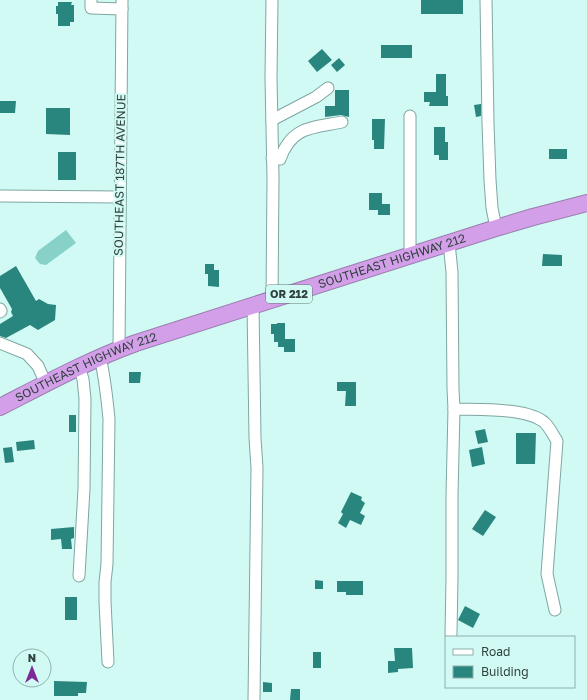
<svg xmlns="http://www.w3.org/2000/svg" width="587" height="700" viewBox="0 0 587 700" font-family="'Golos Text',sans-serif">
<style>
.green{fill:#87d1c8}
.building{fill:#29867e}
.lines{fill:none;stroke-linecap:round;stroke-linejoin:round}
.minor-casing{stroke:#7fa6a1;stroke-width:13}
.highway-casing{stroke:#9a7ead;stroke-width:18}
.minor{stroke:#fff;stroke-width:11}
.highway{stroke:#d49fe9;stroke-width:16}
.labels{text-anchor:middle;stroke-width:4;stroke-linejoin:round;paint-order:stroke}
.shield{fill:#d1faf5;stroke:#607875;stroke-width:1}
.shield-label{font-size:11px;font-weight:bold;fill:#2f403e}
.street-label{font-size:12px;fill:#2f403e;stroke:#d1faf5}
</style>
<rect width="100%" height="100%" fill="#d1faf5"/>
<polygon class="green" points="66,230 76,243 46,265 40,264 35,258 38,251"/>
<g class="building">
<rect x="421" y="0" width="42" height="14"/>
<polygon points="58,2 72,2 71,5 74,5 74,22 70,22 70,26 58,26 58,14 56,14 56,6 58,6"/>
<rect x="381" y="45" width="31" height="13"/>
<polygon points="322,49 332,60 317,72 308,61"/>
<polygon points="339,58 345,65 337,72 331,65"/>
<polygon points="436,74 446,74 446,96 448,96 448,106 429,106 430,102 424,102 424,92 436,92"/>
<polygon points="335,90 349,90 349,117 341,115 325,117 325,106 335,106"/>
<polygon points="0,101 16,101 15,113 0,113"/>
<polygon points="481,104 481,116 476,117 474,105"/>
<polygon points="46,108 70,108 70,135 46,134"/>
<polygon points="372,119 385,119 384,149 374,149 374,140 372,140"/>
<polygon points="434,127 445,127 445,142 448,142 448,160 439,160 439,155 434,155"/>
<rect x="549" y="149" width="18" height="10"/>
<rect x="58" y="152" width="18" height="28"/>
<polygon points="369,193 382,193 382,204 390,204 390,215 378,215 378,210 369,210"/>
<polygon points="543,254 562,255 562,266 542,266"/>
<polygon points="205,264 214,264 214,270 219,270 219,287 208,286 208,274 205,274"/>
<polygon points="16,266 36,301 39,299 48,304 56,305 55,320 38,330 30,325 6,338 0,336 0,324 13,316 11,312 12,309 0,288 0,276"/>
<polygon points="277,323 285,323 285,339 295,339 295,352 284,352 284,347 278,347 278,342 274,342 274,334 271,334 271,324 277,324"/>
<polygon points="129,372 141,372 140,383 129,383"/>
<polygon points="337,382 356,382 356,406 345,406 346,391 337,391"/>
<rect x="69" y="415" width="7" height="17"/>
<polygon points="485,429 488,442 478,444 475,431"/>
<polygon points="516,433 536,433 535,464 516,464"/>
<polygon points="34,440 35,449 17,451 16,442"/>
<polygon points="12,447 14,462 5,463 3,448"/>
<polygon points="482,447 485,464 472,467 469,450"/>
<polygon points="351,492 362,497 361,500 365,503 360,513 365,516 361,525 350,520 346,528 338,523 343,514 341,512"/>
<polygon points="485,510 496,517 483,536 472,529"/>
<polygon points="74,527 74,538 71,539 72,549 62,549 61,539 51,540 51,529"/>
<polygon points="315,580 323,581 323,589 315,589"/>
<polygon points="337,581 363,581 363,595 346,595 346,592 337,592"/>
<rect x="65" y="597" width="12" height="23"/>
<polygon points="465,606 480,614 473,628 458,620"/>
<polygon points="394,648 412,648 413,668 398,669 398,672 388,673 388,661 395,661"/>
<rect x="313" y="652" width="8" height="16"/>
<polygon points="54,681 87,682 86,693 78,693 78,696 54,696"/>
<polygon points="263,682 272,683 272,692 263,692"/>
<polygon points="291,689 300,689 300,700 290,700"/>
</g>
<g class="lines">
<g class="minor-casing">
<g id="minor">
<polyline points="91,0 91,8 122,9"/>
<polyline points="486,0 488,123 490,180 492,208 496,228"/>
<polyline points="410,116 410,256"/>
<polyline points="272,120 316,97 328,88"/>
<path d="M 272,158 L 280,159 C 292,126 312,128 342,122"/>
<polyline points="0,196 120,197"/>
<polyline points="449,243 452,272 453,389 454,409 452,495 452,578 451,634"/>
<polyline points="272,299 273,178 271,78 272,0"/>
<polyline points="253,305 255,438 257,468 254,700"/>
<polyline points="0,309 1,311 0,312"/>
<polyline points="0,343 27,354 38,366 46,384"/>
<polyline points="119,349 122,0"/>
<path d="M 100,357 C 105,378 107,398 109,419 L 107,564 L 105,582 L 105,602 L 108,662"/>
<polyline points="79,367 83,379 85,399 84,489 79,576"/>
<path d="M 454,409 C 477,410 527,407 545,423 C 550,428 553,435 557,441 L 547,574 L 555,610"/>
</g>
</g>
<g class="highway-casing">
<g id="highway">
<path id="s1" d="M 0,407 C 45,384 89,360 136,343 L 496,228 L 533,217 L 587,203"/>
</g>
</g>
<use href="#minor" class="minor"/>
<use href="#highway" class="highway"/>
</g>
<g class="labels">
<rect class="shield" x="266" y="285" width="46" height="18" rx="3"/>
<g class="shield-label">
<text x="289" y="298">OR 212</text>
</g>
<g class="street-label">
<text transform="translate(120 175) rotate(-89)" y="4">SOUTHEAST 187TH AVENUE</text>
<text dy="4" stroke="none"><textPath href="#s1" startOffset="419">SOUTHEAST HIGHWAY 212</textPath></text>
<text dy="4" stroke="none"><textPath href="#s1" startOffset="95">SOUTHEAST HIGHWAY 212</textPath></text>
</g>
</g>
<rect x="445" y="636" width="130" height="52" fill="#d1faf5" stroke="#90b0ac"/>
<rect x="453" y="649" width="20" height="6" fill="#ffffff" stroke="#90b0ac"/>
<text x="481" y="656" font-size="12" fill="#2f403e">Road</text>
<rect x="453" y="666" width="20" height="12" fill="#29867e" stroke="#90b0ac"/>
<text x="481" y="676" font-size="12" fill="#2f403e">Building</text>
<g transform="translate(32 668)"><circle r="19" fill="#d1faf5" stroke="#90b0ac"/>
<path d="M0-3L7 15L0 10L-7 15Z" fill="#7d2a99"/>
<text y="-6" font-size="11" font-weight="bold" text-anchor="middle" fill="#2f403e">N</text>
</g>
</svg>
